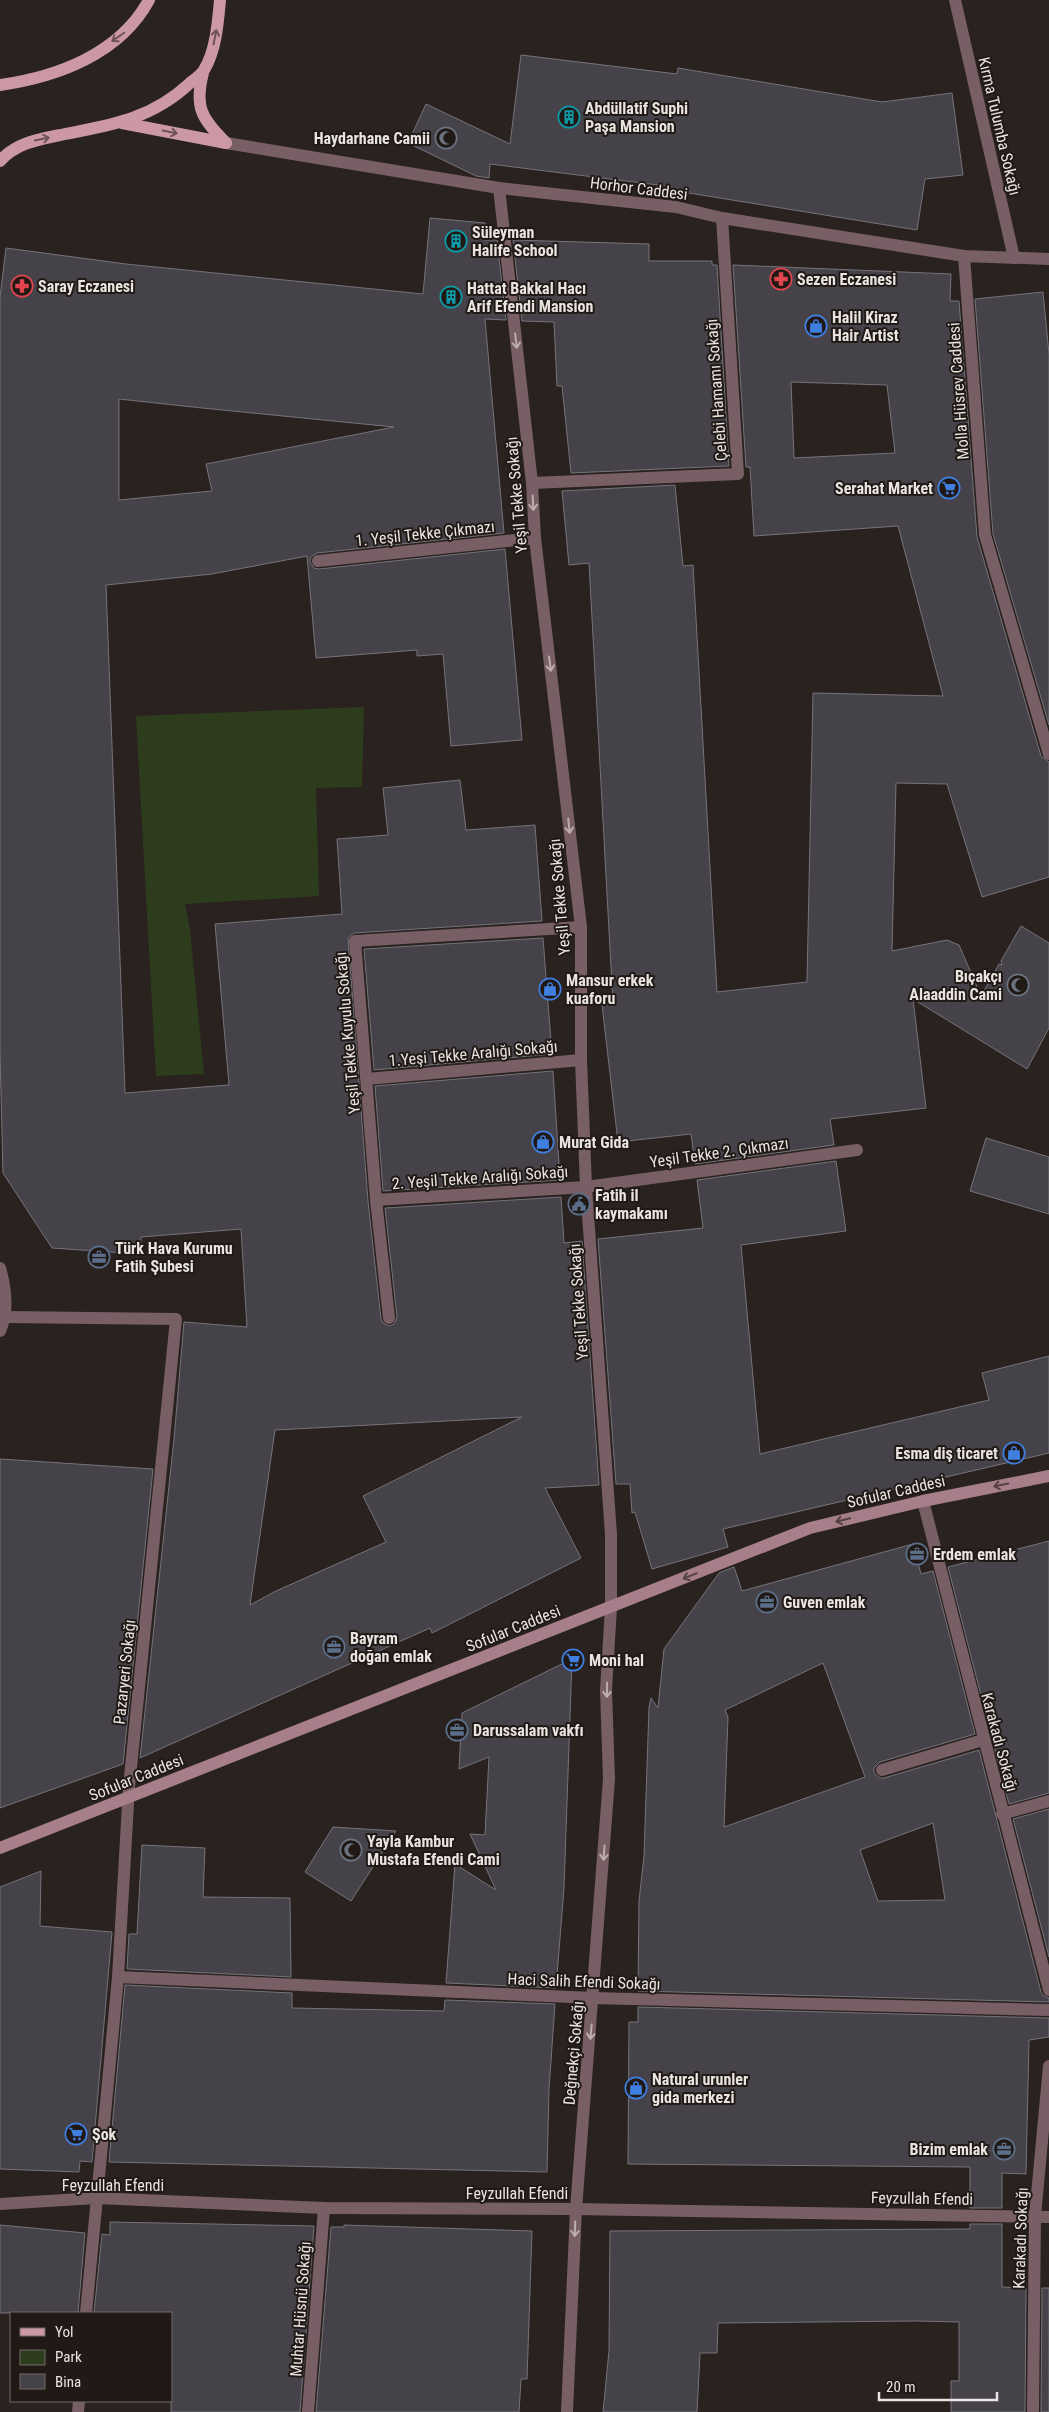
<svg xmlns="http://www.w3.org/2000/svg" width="1049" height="2412" viewBox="0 0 1049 2412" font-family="'Roboto Condensed',sans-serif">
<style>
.green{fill:#2e3c1e}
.building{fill:#454249;stroke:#76737b;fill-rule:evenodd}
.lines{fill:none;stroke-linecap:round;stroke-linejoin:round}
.minor{stroke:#785e65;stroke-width:12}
.tertiary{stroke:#785e65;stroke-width:12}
.secondary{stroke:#a77f8a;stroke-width:12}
.primary{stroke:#cc98a6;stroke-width:12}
.oneway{stroke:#6d5256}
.oneway2{stroke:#bcaeaf}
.oneway3{stroke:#564244}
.labels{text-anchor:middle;stroke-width:4;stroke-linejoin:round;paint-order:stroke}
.poi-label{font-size:16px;font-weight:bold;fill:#e9e4e1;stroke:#201915;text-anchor:start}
.street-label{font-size:16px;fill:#e9e4e1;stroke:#201915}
</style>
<rect width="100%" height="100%" fill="#29221f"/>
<polygon class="green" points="364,707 362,787 316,788 319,896 185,904 190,930 204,1074 156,1076 136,716"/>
<g class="building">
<polygon points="521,55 677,74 678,68 882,102 952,93 963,175 925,179 917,230 658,188 658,185 490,164 489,178 476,176 408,143 426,104 510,144"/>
<path d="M 430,218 L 485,223 L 484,240 L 497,240 L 506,320 L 485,319 L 504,533 L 317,553 L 311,557 L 310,562 L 314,568 L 319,569 L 505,549 L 522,740 L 451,746 L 443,654 L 417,656 L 417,650 L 316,658 L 307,556 L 212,574 L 106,585 L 125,1093 L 229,1085 L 215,924 L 342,914 L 337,839 L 388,835 L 383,788 L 460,780 L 466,830 L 535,825 L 542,921 L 354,933 L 348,938 L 368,1201 L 381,1319 L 383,1323 L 389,1326 L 394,1324 L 397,1317 L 385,1208 L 561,1197 L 564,1243 L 582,1241 L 599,1485 L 545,1488 L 581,1558 L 432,1633 L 430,1628 L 140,1758 L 174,1439 L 184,1322 L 247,1327 L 241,1229 L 141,1237 L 141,1254 L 52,1248 L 3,1173 L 0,1053 L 0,297 L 6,248 L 126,264 L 423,294 ZM 119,399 L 202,408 L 394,427 L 206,464 L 212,491 L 119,500 ZM 522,1417 L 363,1496 L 386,1542 L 276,1591 L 250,1605 L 275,1430 Z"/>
<polygon points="513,240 649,244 649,261 712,261 712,265 717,265 729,466 571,473 562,386 557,386 554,322 522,321"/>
<path d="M 733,265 L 951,274 L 950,301 L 959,301 L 977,537 L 1041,756 L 1049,762 L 1049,877 L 982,897 L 947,784 L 896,783 L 892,951 L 947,940 L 959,945 L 981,996 L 999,964 L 1002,965 L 1001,961 L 1021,926 L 1049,943 L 1049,1028 L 1027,1069 L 913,999 L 926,1108 L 830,1119 L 834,1145 L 695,1164 L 691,1134 L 618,1142 L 602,1005 L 613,1004 L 589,563 L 569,565 L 562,491 L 675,485 L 683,566 L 693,565 L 717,992 L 807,982 L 813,693 L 943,696 L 898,526 L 754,536 L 750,467 L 746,467 ZM 791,382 L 887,385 L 895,453 L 794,458 Z"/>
<polygon points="1043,292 1049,354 1049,725 993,534 975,299"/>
<polygon points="543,938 552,1054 374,1070 364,949"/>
<polygon points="553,1071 560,1180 383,1191 375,1086"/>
<polygon points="986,1138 1049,1157 1049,1214 970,1191"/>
<polygon points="836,1161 846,1231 741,1245 760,1454 989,1400 982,1373 1049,1356 1049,1453 723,1529 728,1547 652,1569 635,1512 632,1513 630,1484 616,1484 598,1239 703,1228 697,1180"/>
<polygon points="0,1459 153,1469 123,1764 0,1808"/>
<polygon points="1049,1541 1049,1793 1009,1804 948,1567"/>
<path d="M 913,1544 L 921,1574 L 933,1571 L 975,1734 L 880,1762 L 874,1768 L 874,1773 L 880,1778 L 884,1778 L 979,1750 L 1041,1992 L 1044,1996 L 1049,1998 L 1049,2002 L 638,1991 L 639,1901 L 644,1856 L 649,1707 L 651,1698 L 658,1708 L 664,1649 L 719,1573 L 734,1567 L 742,1591 ZM 823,1663 L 865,1777 L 724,1827 L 728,1717 L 725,1710 ZM 933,1823 L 945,1900 L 878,1901 L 860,1850 Z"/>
<polygon points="572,1659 564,1888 556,1988 446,1983 455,1864 496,1890 470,1834 485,1835 489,1757 459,1769 462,1713"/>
<polygon points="1049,1809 1049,1957 1013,1819"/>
<polygon points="333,1827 396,1831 351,1901 305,1872"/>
<polygon points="142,1845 205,1848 203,1897 290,1898 291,1977 127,1969 129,1934 137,1934"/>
<polygon points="41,1871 40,1926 112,1932 92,2162 80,2161 79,2172 0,2169 0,1887"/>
<polygon points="125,1985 292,1993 292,2008 444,2011 445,2000 555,2004 549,2089 547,2172 109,2162"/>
<polygon points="638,2007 1049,2018 1049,2037 1029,2040 1026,2174 1002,2173 1002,2208 970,2208 970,2167 628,2164 629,2022 638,2022"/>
<polygon points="110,2222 314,2226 300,2412 171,2412 171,2313 94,2313 102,2234 110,2235"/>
<polygon points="970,2224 1002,2224 1002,2287 1026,2288 1025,2412 951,2412 951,2381 959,2381 959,2322 915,2321 718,2323 717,2353 700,2353 697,2412 603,2412 609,2351 610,2231 970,2229"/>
<polygon points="0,2225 85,2233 78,2313 0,2313"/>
<polygon points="344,2225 532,2231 527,2379 521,2379 519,2412 316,2412 331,2227 344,2227"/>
<polygon points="1042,2288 1049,2288 1049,2412 1041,2412"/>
</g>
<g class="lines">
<g class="minor">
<polyline points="955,0 1014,258"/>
<polyline points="499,188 532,483 535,538 581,927 581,1060 586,1187 611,1534 611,1607 606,1690 609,1779 576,2209 567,2412"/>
<polyline points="964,256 985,535 1049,754"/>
<polyline points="532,483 738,474 722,218"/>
<polyline points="318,561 535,538"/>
<polyline points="367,1079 581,1060"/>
<polyline points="376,1200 586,1187 857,1150"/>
<polyline points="6,1317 176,1319 129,1787 118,1977 86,2313"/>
<polyline points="389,1318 376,1200 355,941 581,927"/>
<polyline points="923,1501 1049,1990"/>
<polyline points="882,1770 983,1740"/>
<polyline points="1002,1814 1049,1801"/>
<polyline points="118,1977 593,1998 1049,2010"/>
<polyline points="0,2204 96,2198 324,2208 576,2209 1049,2217"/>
<polyline points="78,2412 79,2401"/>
<polyline points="308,2412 324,2208"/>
<polyline points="1033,2412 1035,2216 1049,2066"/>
</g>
<g class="tertiary">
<polyline points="226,143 499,188 676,207 722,218 964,256 1049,259"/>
<path d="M 0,1268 C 6,1289 9,1311 0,1331"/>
</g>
<polyline class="secondary" points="0,1848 810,1528 923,1501 1049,1476"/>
<g class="primary">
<path d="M 203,73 C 194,108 202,118 226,143"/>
<path d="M 0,85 C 57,77 120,54 149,0"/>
<polyline points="122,123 226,143"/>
<path d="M 0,161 C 17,142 41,139 65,134 C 113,125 153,118 190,83 C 195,79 201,75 204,70 C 216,51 218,22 220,0"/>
</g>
</g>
<defs><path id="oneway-shaft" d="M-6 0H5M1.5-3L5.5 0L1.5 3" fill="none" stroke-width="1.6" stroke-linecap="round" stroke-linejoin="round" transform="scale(1.25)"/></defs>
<g class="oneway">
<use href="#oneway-shaft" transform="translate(118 37) rotate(145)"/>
<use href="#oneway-shaft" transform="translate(215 37) rotate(-79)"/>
<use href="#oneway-shaft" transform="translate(170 132) rotate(11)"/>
<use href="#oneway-shaft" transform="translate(42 139) rotate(-11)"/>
</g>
<g class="oneway2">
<use href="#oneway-shaft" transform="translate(516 341) rotate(83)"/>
<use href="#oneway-shaft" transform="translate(533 503) rotate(87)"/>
<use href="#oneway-shaft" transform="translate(550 664) rotate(83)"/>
<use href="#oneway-shaft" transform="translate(569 826) rotate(84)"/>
<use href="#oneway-shaft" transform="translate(607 1690) rotate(91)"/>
<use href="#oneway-shaft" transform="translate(604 1853) rotate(94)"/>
<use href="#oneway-shaft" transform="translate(591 2032) rotate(95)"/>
<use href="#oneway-shaft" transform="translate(575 2229) rotate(92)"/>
</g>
<g class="oneway3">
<use href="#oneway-shaft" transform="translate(1001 1485) rotate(169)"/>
<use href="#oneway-shaft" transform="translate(843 1520) rotate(166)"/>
<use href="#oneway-shaft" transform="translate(690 1576) rotate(158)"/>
</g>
<defs>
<g id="building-ring" transform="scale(1.125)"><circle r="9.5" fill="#201915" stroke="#0f9aa8" stroke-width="1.5"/><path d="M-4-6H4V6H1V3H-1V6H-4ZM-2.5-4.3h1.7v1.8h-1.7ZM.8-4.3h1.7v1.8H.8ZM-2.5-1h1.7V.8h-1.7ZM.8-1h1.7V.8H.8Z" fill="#0f9aa8"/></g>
<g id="mosque-ring" transform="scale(1.125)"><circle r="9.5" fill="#201915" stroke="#6b7280" stroke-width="1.5"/><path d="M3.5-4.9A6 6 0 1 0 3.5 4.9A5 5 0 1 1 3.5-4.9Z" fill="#6b7280"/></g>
<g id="pharmacy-ring" transform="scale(1.125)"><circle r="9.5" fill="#201915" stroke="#e0444e" stroke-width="1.5"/><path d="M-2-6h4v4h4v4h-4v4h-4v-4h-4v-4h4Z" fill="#e0444e"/></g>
<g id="shop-ring" transform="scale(1.125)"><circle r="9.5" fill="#201915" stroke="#3f7fe0" stroke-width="1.5"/><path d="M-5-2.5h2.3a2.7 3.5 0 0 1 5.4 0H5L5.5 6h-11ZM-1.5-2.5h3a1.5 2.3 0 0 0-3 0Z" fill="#3f7fe0"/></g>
<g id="supermarket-ring" transform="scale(1.125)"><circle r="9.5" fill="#201915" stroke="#3f7fe0" stroke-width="1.5"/><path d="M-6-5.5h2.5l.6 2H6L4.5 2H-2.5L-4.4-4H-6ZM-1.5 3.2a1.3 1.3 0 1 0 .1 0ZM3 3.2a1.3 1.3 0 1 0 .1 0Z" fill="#3f7fe0"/></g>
<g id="civic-ring" transform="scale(1.125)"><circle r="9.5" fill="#201915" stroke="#5c6f8a" stroke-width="1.5"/><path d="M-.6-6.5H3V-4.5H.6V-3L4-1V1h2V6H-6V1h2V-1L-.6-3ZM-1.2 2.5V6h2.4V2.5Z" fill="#5c6f8a"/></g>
<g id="office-ring" transform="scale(1.125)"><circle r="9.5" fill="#201915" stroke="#5c6f8a" stroke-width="1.5"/><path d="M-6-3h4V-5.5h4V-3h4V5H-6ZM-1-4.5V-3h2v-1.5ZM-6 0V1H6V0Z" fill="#5c6f8a"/></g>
</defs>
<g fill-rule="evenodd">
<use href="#building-ring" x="569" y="117"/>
<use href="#mosque-ring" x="446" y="138"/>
<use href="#building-ring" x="456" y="241"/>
<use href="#pharmacy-ring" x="781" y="279"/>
<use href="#pharmacy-ring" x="22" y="286"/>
<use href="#building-ring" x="451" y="297"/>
<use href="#shop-ring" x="816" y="326"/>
<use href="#supermarket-ring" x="949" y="488"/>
<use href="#mosque-ring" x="1018" y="985"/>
<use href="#shop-ring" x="550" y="989"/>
<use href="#shop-ring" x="543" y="1142"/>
<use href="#civic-ring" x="579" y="1204"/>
<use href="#office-ring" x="99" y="1257"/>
<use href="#shop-ring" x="1014" y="1453"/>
<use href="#office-ring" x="917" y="1554"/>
<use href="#office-ring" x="767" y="1602"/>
<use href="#office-ring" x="334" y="1647"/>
<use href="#supermarket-ring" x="573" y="1660"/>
<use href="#office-ring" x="457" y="1730"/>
<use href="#mosque-ring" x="351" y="1850"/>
<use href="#shop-ring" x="636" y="2088"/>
<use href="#supermarket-ring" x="76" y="2134"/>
<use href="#office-ring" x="1004" y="2149"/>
</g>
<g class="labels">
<g class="poi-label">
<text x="585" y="114">Abdüllatif Suphi<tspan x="585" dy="18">Paşa Mansion</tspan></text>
<text x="430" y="144" text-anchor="end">Haydarhane Camii</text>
<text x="472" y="238">Süleyman<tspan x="472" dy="18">Halife School</tspan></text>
<text x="797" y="285">Sezen Eczanesi</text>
<text x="38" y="292">Saray Eczanesi</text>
<text x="467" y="294">Hattat Bakkal Hacı<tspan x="467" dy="18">Arif Efendi Mansion</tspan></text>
<text x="832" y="323">Halil Kiraz<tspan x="832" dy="18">Hair Artist</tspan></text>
<text x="933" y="494" text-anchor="end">Serahat Market</text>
<text x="1002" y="982" text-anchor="end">Bıçakçı<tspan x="1002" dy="18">Alaaddin Cami</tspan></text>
<text x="566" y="986">Mansur erkek<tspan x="566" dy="18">kuaforu</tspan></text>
<text x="559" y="1148">Murat Gida</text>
<text x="595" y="1201">Fatih il<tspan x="595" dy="18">kaymakamı</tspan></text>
<text x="115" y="1254">Türk Hava Kurumu<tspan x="115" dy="18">Fatih Şubesi</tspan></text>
<text x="998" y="1459" text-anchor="end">Esma diş ticaret</text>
<text x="933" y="1560">Erdem emlak</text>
<text x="783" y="1608">Guven emlak</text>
<text x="350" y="1644">Bayram<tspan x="350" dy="18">doğan emlak</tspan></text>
<text x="589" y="1666">Moni hal</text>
<text x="473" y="1736">Darussalam vakfı</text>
<text x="367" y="1847">Yayla Kambur<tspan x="367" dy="18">Mustafa Efendi Cami</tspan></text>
<text x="652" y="2085">Natural urunler<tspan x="652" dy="18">gida merkezi</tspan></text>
<text x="92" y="2140">Şok</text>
<text x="988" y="2155" text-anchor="end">Bizim emlak</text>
</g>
<g class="street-label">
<text transform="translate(1000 126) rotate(77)" y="6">Kırma Tulumba Sokağı</text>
<text transform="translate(639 188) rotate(7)" y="6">Horhor Caddesi</text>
<text transform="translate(716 390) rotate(-94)" y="6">Çelebi Hamamı Sokağı</text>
<text transform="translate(958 391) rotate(-94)" y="6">Molla Hüsrev Caddesi</text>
<text transform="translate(516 495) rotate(-95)" y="6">Yeşil Tekke Sokağı</text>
<text transform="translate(425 533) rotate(-6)" y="6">1. Yeşil Tekke Çıkmazı</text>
<text transform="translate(559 897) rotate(-95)" y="6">Yeşil Tekke Sokağı</text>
<text transform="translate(347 1033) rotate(-95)" y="6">Yeşil Tekke Kuyulu Sokağı</text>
<text transform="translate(473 1053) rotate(-5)" y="6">1.Yeşi Tekke Aralığı Sokağı</text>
<text transform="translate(719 1152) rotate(-8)" y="6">Yeşil Tekke 2. Çıkmazı</text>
<text transform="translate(480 1177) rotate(-4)" y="6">2. Yeşil Tekke Aralığı Sokağı</text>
<text transform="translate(578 1302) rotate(-94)" y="6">Yeşil Tekke Sokağı</text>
<text transform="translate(896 1491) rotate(-13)" y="6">Sofular Caddesi</text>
<text transform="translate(513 1628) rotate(-22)" y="6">Sofular Caddesi</text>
<text transform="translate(124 1672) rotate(-84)" y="6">Pazaryeri Sokağı</text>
<text transform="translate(1000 1742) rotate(75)" y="6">Karakadı Sokağı</text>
<text transform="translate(136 1777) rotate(-22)" y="6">Sofular Caddesi</text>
<text transform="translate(584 1981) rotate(2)" y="6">Haci Salih Efendi Sokağı</text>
<text transform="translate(573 2053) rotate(-85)" y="6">Değnekçi Sokağı</text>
<text x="113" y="2191">Feyzullah Efendi</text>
<text x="517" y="2199">Feyzullah Efendi</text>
<text transform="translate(922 2198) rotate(1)" y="6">Feyzullah Efendi</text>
<text transform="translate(1020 2238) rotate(-88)" y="6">Karakadı Sokağı</text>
<text transform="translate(300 2309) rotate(-86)" y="6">Muhtar Hüsnü Sokağı</text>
</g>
</g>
<rect x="10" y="2312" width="162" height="90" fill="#201915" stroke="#706a67"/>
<rect x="20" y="2328" width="25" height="8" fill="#cc98a6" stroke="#706a67"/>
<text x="55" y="2337" font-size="15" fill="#e9e4e1">Yol</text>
<rect x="20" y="2350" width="25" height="15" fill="#2e3c1e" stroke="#706a67"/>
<text x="55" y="2362" font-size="15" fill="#e9e4e1">Park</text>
<rect x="20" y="2374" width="25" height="15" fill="#454249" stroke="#706a67"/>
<text x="55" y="2387" font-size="15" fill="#e9e4e1">Bina</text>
<path d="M879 2392v8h118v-8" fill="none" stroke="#e9e4e1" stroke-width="2.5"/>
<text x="886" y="2392" font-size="15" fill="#e9e4e1" stroke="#201915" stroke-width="4" paint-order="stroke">20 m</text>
</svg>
